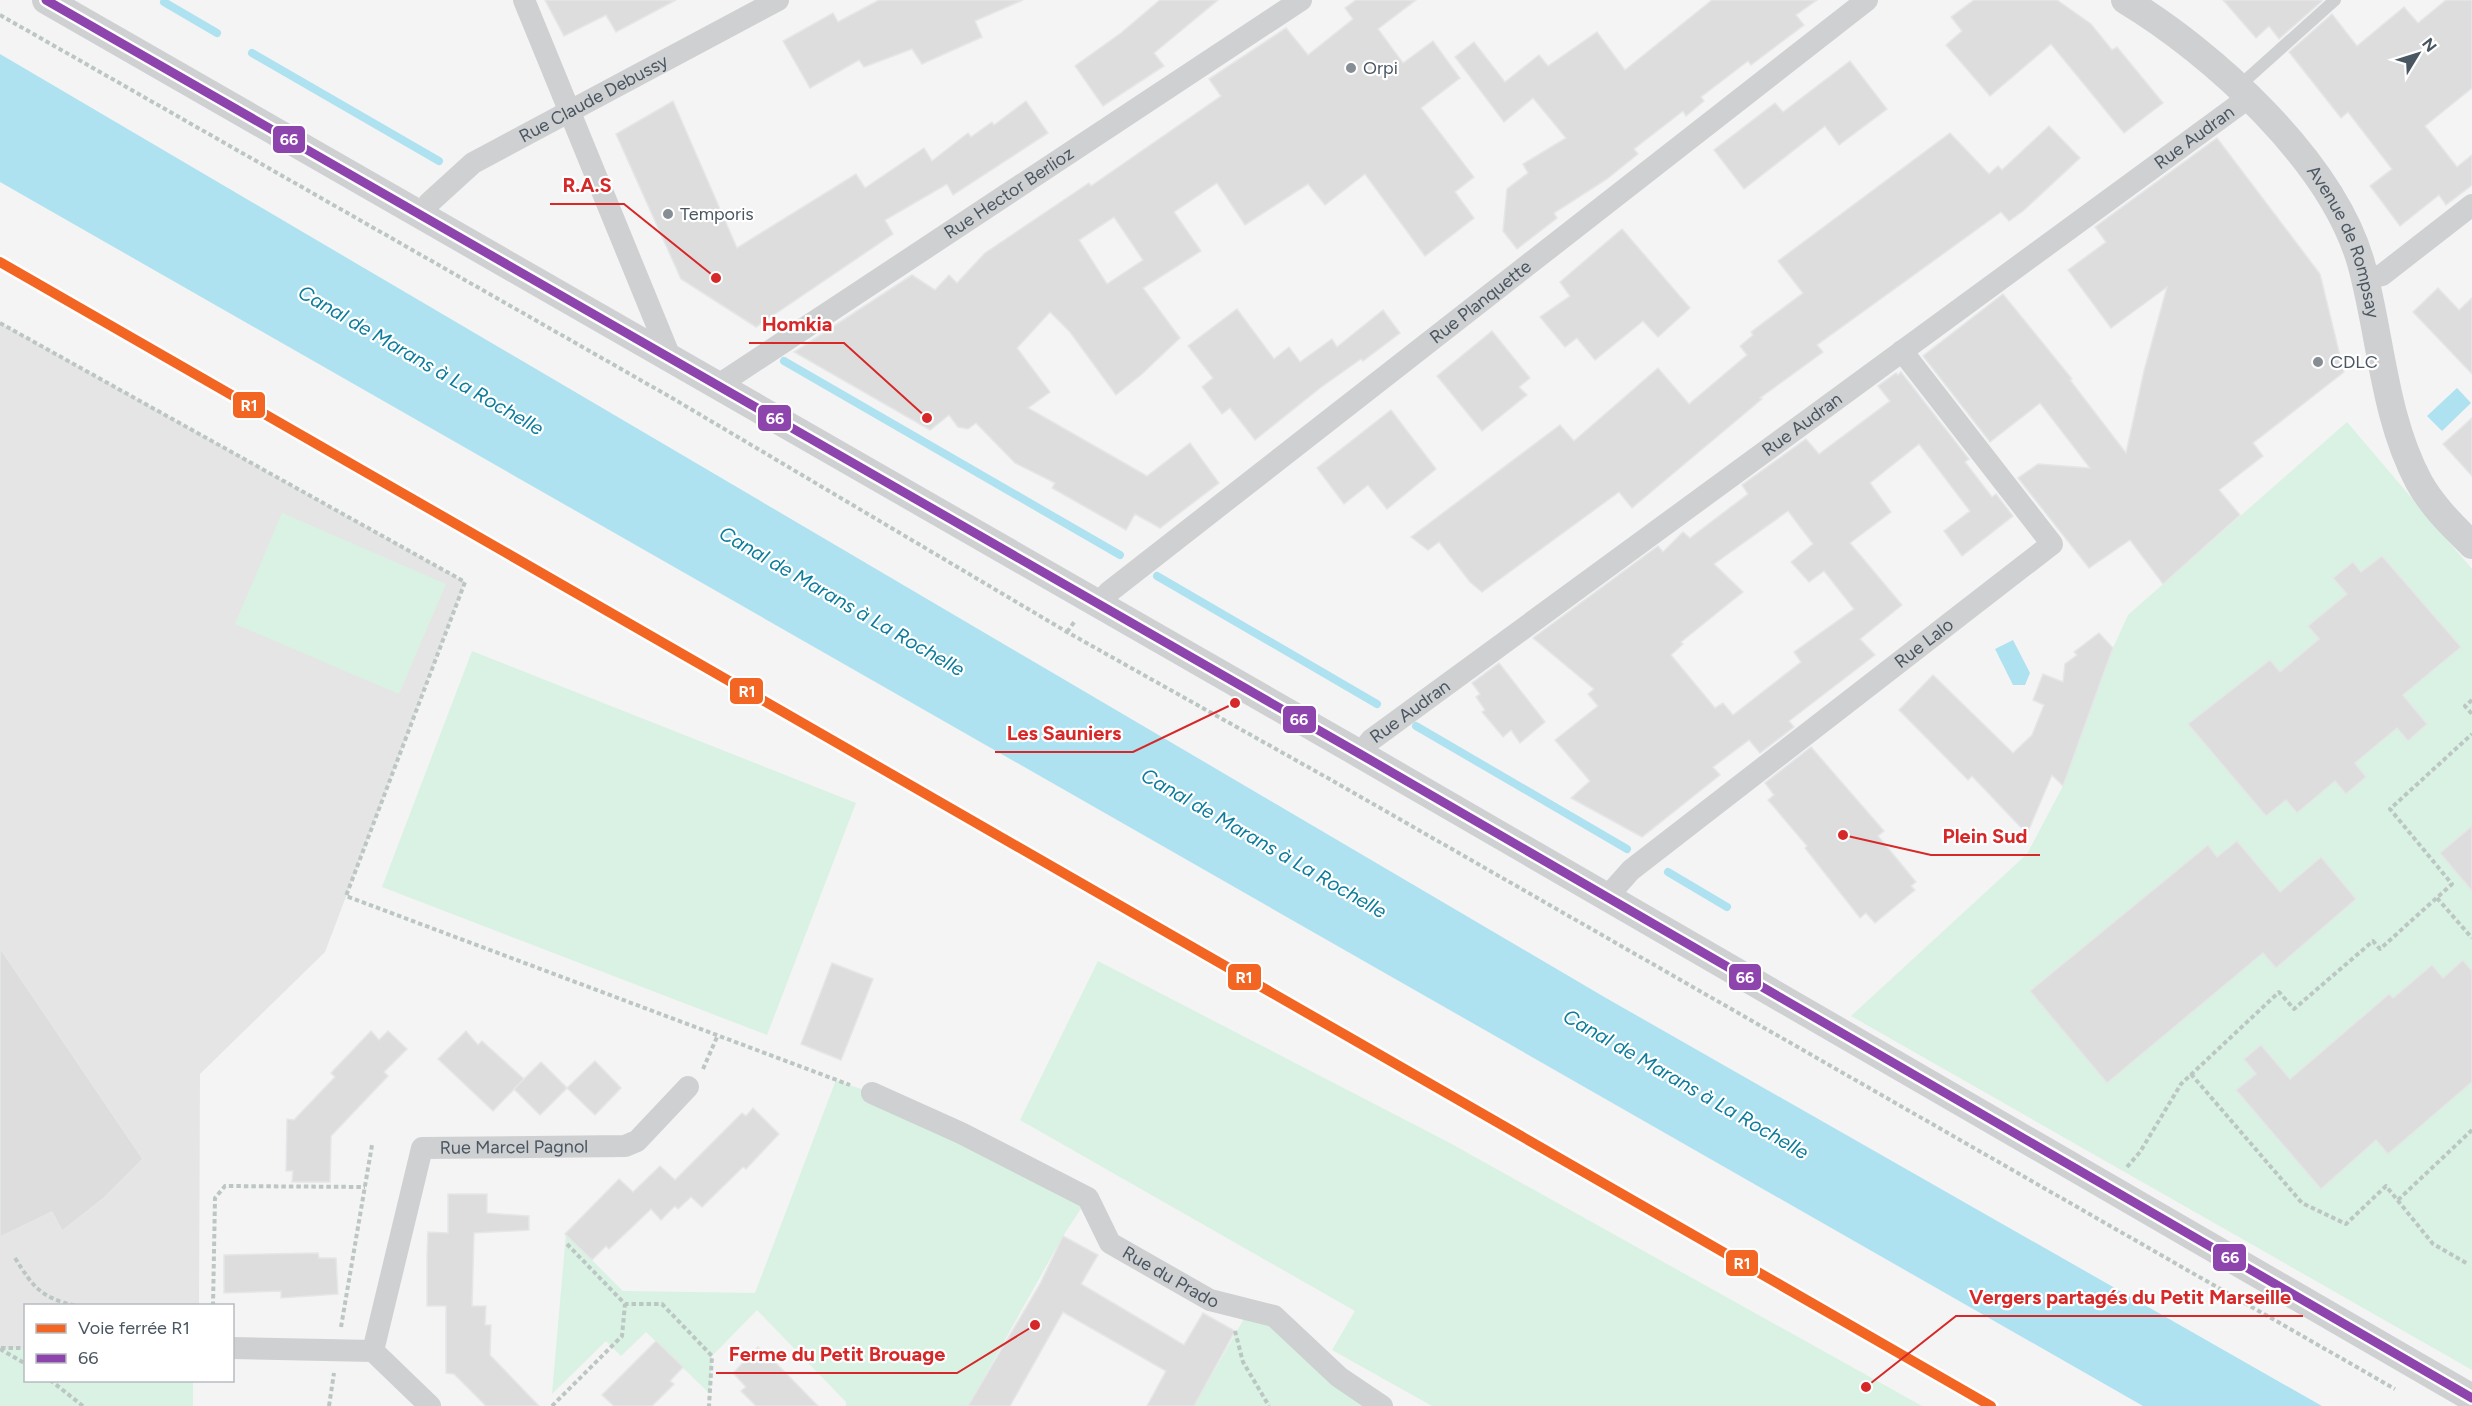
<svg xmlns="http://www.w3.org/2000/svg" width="2472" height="1406" viewBox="0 0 2472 1406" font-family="Figtree,sans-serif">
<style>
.education{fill:#e6e5e6}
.green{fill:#d9f2e3}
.water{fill:#aee2f0}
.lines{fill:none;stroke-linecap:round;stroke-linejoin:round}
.stream{stroke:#aee2f0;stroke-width:8}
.building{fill:#ddddde;stroke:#e5e6e7;stroke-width:1.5;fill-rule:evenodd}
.path{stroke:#bcc7c4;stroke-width:4;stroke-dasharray:4.5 3;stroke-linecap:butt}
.service{stroke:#ced0d2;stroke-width:12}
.minor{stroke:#ced0d2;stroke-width:22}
.tertiary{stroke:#ced0d2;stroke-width:28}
.bus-1-casing{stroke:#fff;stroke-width:14}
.bus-1{stroke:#8e44ad;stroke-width:9}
.rail-1-casing{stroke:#fff;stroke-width:15}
.rail-1{stroke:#f26522;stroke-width:10}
.poi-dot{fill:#868d94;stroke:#fff;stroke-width:2}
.labels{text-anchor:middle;stroke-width:4.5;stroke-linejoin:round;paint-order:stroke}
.poi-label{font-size:18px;fill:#4a5661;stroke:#fff;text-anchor:start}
.street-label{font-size:18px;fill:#4a5661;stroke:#fff}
.water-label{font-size:20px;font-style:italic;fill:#0c7c9b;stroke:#fff}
.leader{fill:none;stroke:#d62828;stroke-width:2}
.callout-dot{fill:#d62828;stroke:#fff;stroke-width:2}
.callout-label{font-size:20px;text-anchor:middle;font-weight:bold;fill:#d62828;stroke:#fff;stroke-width:4.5;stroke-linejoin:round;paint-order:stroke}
.line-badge{stroke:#fff;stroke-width:2}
.badge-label{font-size:16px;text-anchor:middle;font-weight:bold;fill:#fff}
</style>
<rect width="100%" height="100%" fill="#f4f4f4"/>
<polygon class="education" points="0,323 465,582 325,952 200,1074 199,1305 26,1306 25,1348 0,1348"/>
<g class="green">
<polygon points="2347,422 2472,569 2472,1370 1851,1016 2027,854 2063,786 2113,648 2128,615"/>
<polygon points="282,513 446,584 399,694 235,624"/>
<polygon points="472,651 856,803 767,1035 382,887"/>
<polygon points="1098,961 1448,1142 1922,1406 1432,1406 1332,1350 1355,1311 1020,1120"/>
<polygon points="836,1080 872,1093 1088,1198 1063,1236 968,1406 846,1406 846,1402 757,1310 712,1356 710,1394 646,1332 621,1356 606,1341 552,1394 566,1234 623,1291 755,1293"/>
<polygon points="1249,1310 1382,1406 1194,1406"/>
<polygon points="0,1348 25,1348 26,1380 193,1381 193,1406 0,1406"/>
</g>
<g class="water">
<polygon points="0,54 1606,998 2322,1406 2143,1406 0,182"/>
<polygon points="2457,388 2471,403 2442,431 2427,416"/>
<polygon points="2013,640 2030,673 2025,685 2013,685 1995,649"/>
</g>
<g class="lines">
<g class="stream">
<polyline points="164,2 217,33"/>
<polyline points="252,53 439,161"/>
<polyline points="784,361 1120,555"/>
<polyline points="1157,576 1377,704"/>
<polyline points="1416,726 1627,849"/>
<polyline points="1668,872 1727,907"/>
</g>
</g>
<g class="building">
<polygon points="545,0 676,0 616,32 606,15 564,36"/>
<polygon points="879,0 1023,0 975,21 982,37 922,64 912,49 864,67 859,60 810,88 783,41 833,13 838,22"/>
<polygon points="1160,0 1218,0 1154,53 1164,66 1103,106 1075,66 1121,33"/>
<path d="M 1356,0 L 1416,0 L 1378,29 L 1403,63 L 1433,41 L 1460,78 L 1421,108 L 1474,177 L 1455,192 L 1474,218 L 1425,256 L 1365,174 L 1325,205 L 1308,184 L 1245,225 L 1217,183 L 1174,212 L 1201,251 L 1143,288 L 1180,338 L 1142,374 L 1116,395 L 1070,332 L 1050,312 L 1017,348 L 1050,392 L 1028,408 L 1147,476 L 1190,443 L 1219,483 L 1160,528 L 1135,514 L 1126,530 L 1052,488 L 1055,483 L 1015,463 L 976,423 L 968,429 L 958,427 L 949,415 L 930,430 L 794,352 L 912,275 L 935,290 L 949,275 L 957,283 L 985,253 L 1089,183 L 1091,186 L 1221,96 L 1209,79 L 1286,28 L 1308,55 L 1353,19 L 1345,8 ZM 1114,217 L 1143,260 L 1107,284 L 1079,240 Z"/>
<polygon points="1712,0 1817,0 1796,15 1804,25 1751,65 1748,61 1701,97 1704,101 1686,116 1683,111 1634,149 1638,154 1607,179 1554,213 1557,218 1517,249 1503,231 1507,189 1528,173 1523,164 1566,138 1533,98 1504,122 1455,57 1474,42 1505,82 1539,55 1548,66 1597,32 1625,70"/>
<polygon points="1974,0 2057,0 2091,24 2112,50 2117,47 2163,103 2124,133 2051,44 1990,96 1946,45 1962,31 1951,17"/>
<polygon points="2223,0 2322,0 2322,1 2279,39 2269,26 2256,38"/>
<polygon points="2446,0 2472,0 2472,88 2425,126 2457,167 2472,155 2472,185 2446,205 2439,195 2400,226 2370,186 2392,169 2348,112 2341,118 2289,52 2332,14 2357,46 2404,7 2418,23"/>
<polygon points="1850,61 1887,109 1839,145 1825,126 1744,189 1714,150 1775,103 1783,112"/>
<polygon points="673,101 737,248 856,174 865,188 924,148 932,161 968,133 971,137 992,122 994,125 1026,101 1048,133 953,195 947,184 885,220 893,234 756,327 681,279 616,134"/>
<polygon points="2049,126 2080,158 2023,211 2009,221 2001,212 1817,345 1823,352 1760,398 1762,399 1632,508 1619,492 1482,592 1470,582 1439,542 1428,550 1411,537 1560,425 1574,441 1658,368 1689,404 1747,355 1740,346 1753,335 1751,332 1803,293 1778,261 1950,133 1989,174 1998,166 2002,170"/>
<polygon points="2217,138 2320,274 2344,372 2253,443 2263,456 2219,490 2240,515 2163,584 2130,540 2089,568 2018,478 2038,464 2090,468 2040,403 1990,442 1923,356 2003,294 2072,379 2070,380 2126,453 2144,371 2167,287 2111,328 2068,270 2106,242 2095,227"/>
<polygon points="1622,229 1690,308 1658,337 1643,321 1595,360 1577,338 1565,347 1540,317 1570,296 1560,282"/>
<polygon points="2438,288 2459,310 2472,298 2472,374 2413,312"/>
<polygon points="1237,309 1274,359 1289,347 1300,362 1332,339 1337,347 1383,310 1400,333 1363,361 1361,359 1320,388 1255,440 1230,408 1222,414 1202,387 1213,378 1188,346"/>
<polygon points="1492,331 1530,378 1519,387 1527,395 1482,431 1437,376"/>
<path d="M 1901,372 L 1969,459 L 1965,462 L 1992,497 L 1996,494 L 2013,516 L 1962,556 L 1944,531 L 1970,511 L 1919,444 L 1870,483 L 1891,512 L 1850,543 L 1902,605 L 1860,639 L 1875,655 L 1789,721 L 1794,727 L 1760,753 L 1749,740 L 1713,767 L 1720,775 L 1642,837 L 1571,798 L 1590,781 L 1555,740 L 1598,706 L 1588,694 L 1594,689 L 1533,638 L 1658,546 L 1663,552 L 1683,532 L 1690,538 L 1748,494 L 1742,485 L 1806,439 L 1819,454 L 1890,401 L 1878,386 L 1896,373 L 1898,375 ZM 1788,511 L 1813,544 L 1791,562 L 1809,582 L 1824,571 L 1854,609 L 1794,652 L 1801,662 L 1733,715 L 1723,703 L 1715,708 L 1671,655 L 1683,644 L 1681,642 L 1743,592 L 1714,564 Z"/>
<polygon points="1391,410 1436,469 1387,509 1368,485 1344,504 1317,468"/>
<polygon points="2472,418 2472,476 2443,444"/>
<polygon points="2382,556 2461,647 2403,695 2427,724 2408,741 2397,728 2355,763 2366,777 2346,794 2335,781 2297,813 2286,800 2266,816 2188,724 2270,660 2280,672 2319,639 2308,626 2347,594 2333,578 2353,562 2361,572"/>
<polygon points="2099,633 2113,648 2103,675 2063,786 2052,775 2027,834 1972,776 1968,780 1899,710 1933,675 2013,753 2032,735 2044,705 2033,700 2043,674 2063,682 2065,664 2077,655 2074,652"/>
<polygon points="1499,663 1545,722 1520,743 1511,730 1503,737 1482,712 1485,710 1476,697 1480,694 1472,683"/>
<polygon points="1811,747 1884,831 1878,836 1916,882 1911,886 1915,890 1875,923 1866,913 1860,918 1805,848 1807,846 1768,800 1774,795 1765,783"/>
<polygon points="2472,826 2472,891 2440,853"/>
<polygon points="2237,841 2280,892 2321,857 2356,899 2276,968 2263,953 2107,1083 2030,991 2208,845 2217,857"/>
<polygon points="0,948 143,1159 104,1198 62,1231 52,1212 0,1237"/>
<polygon points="2463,960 2472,971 2472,1082 2388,1154 2376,1140 2321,1189 2236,1090 2256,1074 2244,1059 2261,1045 2290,1079 2389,994 2393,998 2432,965 2443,978"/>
<polygon points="832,963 873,979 841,1060 801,1044"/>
<polygon points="371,1031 379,1040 388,1031 407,1049 384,1072 388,1076 331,1136 330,1182 292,1182 293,1171 286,1171 287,1119 294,1120 335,1077 331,1073"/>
<polygon points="466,1031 478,1045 482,1041 524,1079 493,1111 438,1059"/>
<polygon points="595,1061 621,1088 595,1115 567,1088"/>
<polygon points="541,1062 567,1088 540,1115 514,1089"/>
<polygon points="753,1108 779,1134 746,1169 743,1167 702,1207 691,1197 678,1209 675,1206 661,1220 651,1209 609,1249 606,1246 592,1260 565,1234 619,1179 633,1192 660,1166 675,1180 742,1113 746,1116"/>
<polygon points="448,1194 487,1194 487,1213 529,1216 529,1230 474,1233 472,1306 486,1306 485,1325 491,1325 490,1355 539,1406 486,1406 454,1374 446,1373 446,1306 427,1306 427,1256 428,1232 448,1233"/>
<polygon points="1063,1236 1098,1255 1081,1284 1184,1345 1203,1313 1235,1331 1194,1406 1147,1406 1166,1371 1063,1312 1010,1406 968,1406 1040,1284"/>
<polygon points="318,1253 319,1258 336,1258 338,1294 281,1298 281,1291 224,1293 224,1255"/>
<polygon points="656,1341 683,1367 670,1381 674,1384 652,1406 614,1406 602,1395"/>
<polygon points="758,1347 778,1365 818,1406 756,1406 741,1391 746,1387 733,1373"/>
</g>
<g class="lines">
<g class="path">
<polyline points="0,15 672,398 1067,632 1333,781 2395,1389"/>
<polyline points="0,323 465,582 346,896 850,1085"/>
<polyline points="1067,632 1075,621"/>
<polyline points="2472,700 2465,706 2472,714"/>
<polyline points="2437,898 2472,938"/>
<polyline points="703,1069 717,1037"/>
<polyline points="2191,1074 2302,1203 2346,1224 2386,1186 2433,1244 2468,1264"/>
<polyline points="2127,1167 2140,1152 2181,1084 2279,992 2294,1009 2373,941 2380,949 2452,884 2390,809 2472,734"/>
<polyline points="2398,1200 2472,1130"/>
<polyline points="567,1244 625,1304 662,1304 712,1356 709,1406"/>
<path d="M 15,1258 C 34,1288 40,1297 76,1306"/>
<polyline points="213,1306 215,1198 225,1186 365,1187"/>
<polyline points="341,1327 372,1145"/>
<polyline points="1235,1331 1243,1362 1269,1406"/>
<polyline points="1,1348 26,1348"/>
<polyline points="0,1349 26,1364"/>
<polyline points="50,1380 83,1406"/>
<polyline points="329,1406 334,1373"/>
<polyline points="552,1406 622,1336 625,1304"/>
</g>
<polyline class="service" points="2238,87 2335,0"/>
<g class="minor">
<polyline points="524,0 670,357"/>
<path id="s1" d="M 422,215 L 429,203 L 473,163 L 778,0"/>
<polyline points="2365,279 2382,275 2472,205"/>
<path id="s2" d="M 717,386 L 1301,0"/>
<path id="s3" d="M 1097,605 L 1109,592 L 1867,0"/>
<path id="s4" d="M 1360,754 L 1371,740 L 2248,98"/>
<path id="s5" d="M 1606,898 L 1631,870 L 2052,544 L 1902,351"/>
<path id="s6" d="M 872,1093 L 961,1133 L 1088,1198 L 1110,1243 L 1210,1300 L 1274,1316 L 1339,1377 L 1382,1406"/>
<polyline points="232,1348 373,1351"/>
<path id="s7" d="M 430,1406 L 373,1351 L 422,1148 L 625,1146 L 637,1141 L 688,1087"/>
</g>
<g class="tertiary">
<polyline points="46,0 1360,754 2472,1398"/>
<path id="s8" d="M 2125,0 C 2213,53 2332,161 2361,263 C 2381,335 2383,415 2419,482 C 2432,506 2453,526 2472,545"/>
</g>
<g class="bus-1-casing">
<polyline id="bus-1" points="46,0 1360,754 2472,1398"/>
</g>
<use href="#bus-1" class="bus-1"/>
<g class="rail-1-casing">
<polyline id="rail-1" points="0,262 1991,1406"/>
</g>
<use href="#rail-1" class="rail-1"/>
</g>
<g class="poi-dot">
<circle cx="1351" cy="68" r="6"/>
<circle cx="668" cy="214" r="6"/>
<circle cx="2318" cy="362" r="6"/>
</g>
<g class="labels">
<g class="poi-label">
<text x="1363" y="74">Orpi</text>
<text x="680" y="220">Temporis</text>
<text x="2330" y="368">CDLC</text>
</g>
<g class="street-label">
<text dy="6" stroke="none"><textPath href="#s1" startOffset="210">Rue Claude Debussy</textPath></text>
<text dy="6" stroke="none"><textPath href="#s4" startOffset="1038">Rue Audran</textPath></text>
<text dy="6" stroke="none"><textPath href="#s2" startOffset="350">Rue Hector Berlioz</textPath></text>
<text dy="6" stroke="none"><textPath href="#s8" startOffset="334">Avenue de Rompsay</textPath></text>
<text dy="6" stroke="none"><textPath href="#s3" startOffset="489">Rue Planquette</textPath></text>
<text dy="6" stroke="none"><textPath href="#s4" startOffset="552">Rue Audran</textPath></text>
<text dy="6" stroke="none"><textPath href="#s5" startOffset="408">Rue Lalo</textPath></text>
<text dy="6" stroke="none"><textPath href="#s4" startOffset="66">Rue Audran</textPath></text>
<text dy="6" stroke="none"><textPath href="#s7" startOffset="380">Rue Marcel Pagnol</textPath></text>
<text dy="6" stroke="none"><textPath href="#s6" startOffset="360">Rue du Prado</textPath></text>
</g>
<g class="water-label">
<text transform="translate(421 360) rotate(30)" y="7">Canal de Marans à La Rochelle</text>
<text transform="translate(842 601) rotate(30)" y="7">Canal de Marans à La Rochelle</text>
<text transform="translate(1264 843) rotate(30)" y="7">Canal de Marans à La Rochelle</text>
<text transform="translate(1686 1084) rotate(30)" y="7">Canal de Marans à La Rochelle</text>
</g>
</g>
<path class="leader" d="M716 278L624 204H550M927 418L844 343H749M1235 703L1133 752H995M1843 835L1931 855H2040M1866 1387L1956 1316H2303M1035 1325L957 1373H716"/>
<g class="callout-dot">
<circle cx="716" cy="278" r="6"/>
<circle cx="927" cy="418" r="6"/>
<circle cx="1235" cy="703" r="6"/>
<circle cx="1843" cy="835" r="6"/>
<circle cx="1866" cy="1387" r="6"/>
<circle cx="1035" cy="1325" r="6"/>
</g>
<g class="callout-label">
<text x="587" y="192">R.A.S</text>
<text x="797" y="331">Homkia</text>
<text x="1064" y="740">Les Sauniers</text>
<text x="1985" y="843">Plein Sud</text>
<text x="2130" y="1304">Vergers partagés du Petit Marseille</text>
<text x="837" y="1361">Ferme du Petit Brouage</text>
</g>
<g class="line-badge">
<rect x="272" y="125" width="34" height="29" rx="6" fill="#8e44ad"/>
<rect x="232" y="391" width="34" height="28" rx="6" fill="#f26522"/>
<rect x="757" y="404" width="35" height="28" rx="6" fill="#8e44ad"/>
<rect x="729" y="677" width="35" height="28" rx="6" fill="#f26522"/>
<rect x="1282" y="705" width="35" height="29" rx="6" fill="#8e44ad"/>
<rect x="1227" y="963" width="35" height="28" rx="6" fill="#f26522"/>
<rect x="1728" y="963" width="34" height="28" rx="6" fill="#8e44ad"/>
<rect x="2212" y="1243" width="35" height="29" rx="6" fill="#8e44ad"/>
<rect x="1725" y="1249" width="34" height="28" rx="6" fill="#f26522"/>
</g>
<g class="badge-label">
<text x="289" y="145">66</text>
<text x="249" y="411">R1</text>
<text x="775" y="424">66</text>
<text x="747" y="697">R1</text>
<text x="1299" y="725">66</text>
<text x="1244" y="983">R1</text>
<text x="1745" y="983">66</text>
<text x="2230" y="1263">66</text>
<text x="1742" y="1269">R1</text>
</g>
<rect x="24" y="1304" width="210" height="78" fill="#ffffff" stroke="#b7bbc0" stroke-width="1.5"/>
<rect x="36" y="1324" width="30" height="9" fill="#f26522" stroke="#b7bbc0" stroke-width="1.5"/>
<text x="78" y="1334" font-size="18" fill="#4a5661">Voie ferrée R1</text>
<rect x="36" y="1354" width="30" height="9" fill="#8e44ad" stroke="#b7bbc0" stroke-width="1.5"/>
<text x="78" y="1364" font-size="18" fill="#4a5661">66</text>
<g transform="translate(2418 54) rotate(52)" stroke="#ffffff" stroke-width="4.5" paint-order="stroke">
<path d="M0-4.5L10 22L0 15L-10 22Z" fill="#4a5661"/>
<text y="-9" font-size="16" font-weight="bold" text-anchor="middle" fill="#4a5661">N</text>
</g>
</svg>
